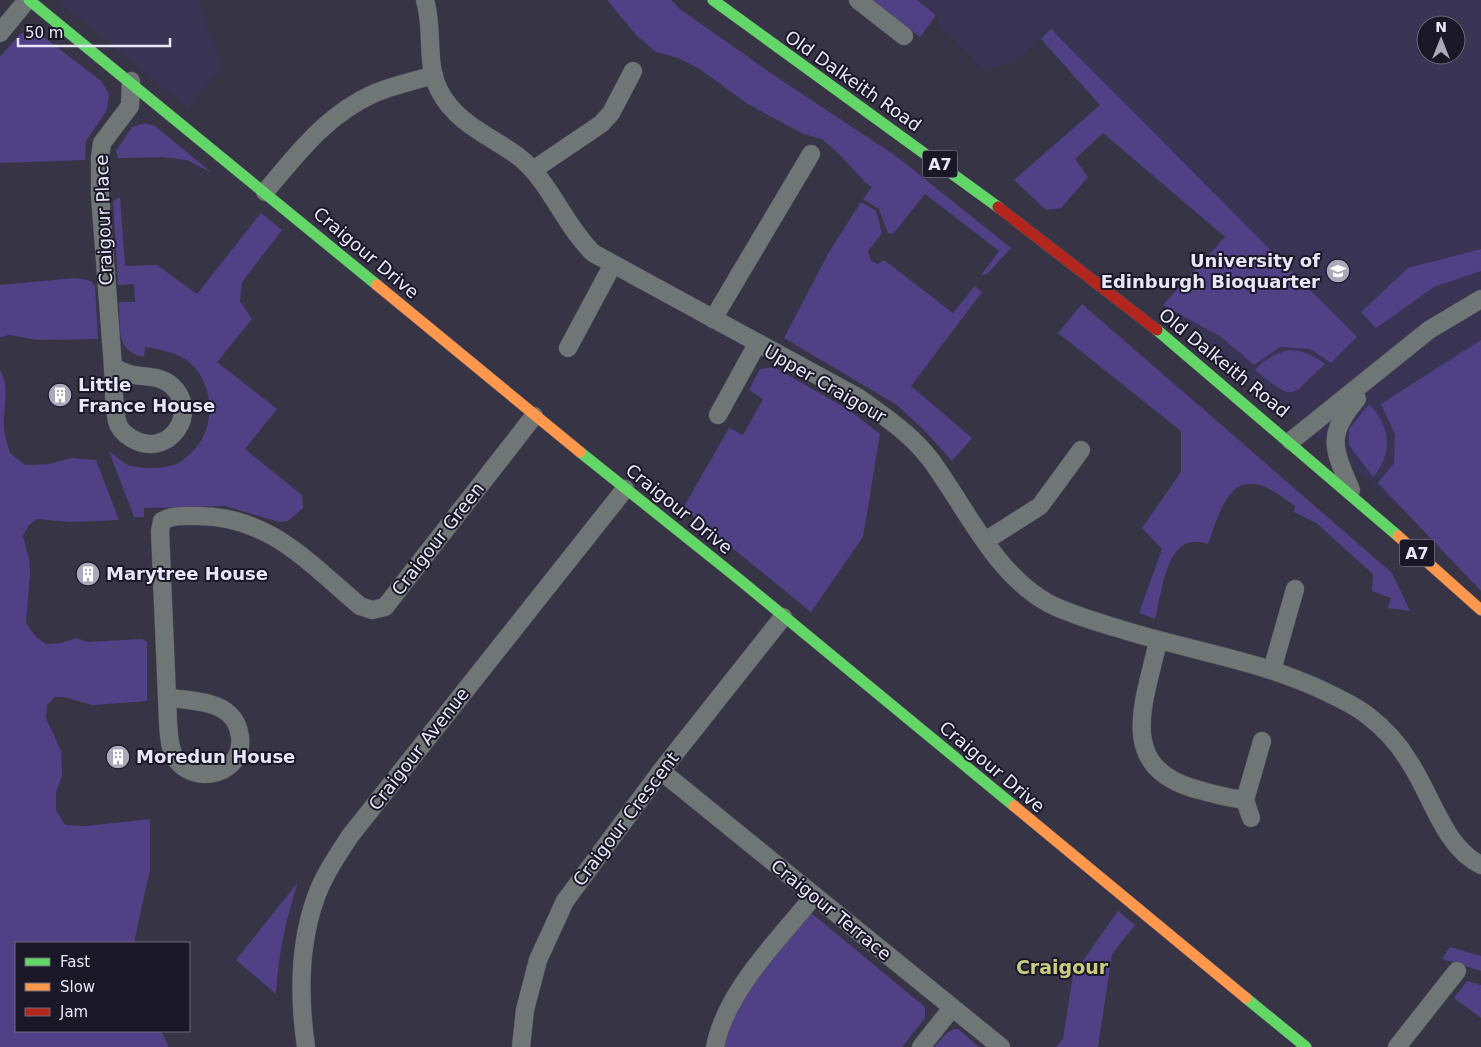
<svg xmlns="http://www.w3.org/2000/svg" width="1481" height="1047" viewBox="0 0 1481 1047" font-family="'DejaVu Sans',sans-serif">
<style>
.built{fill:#393354;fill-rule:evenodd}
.green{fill:#504187}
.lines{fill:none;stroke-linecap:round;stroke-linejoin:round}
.street-casing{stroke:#514f5c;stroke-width:19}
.fast-casing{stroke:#514f5c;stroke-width:12}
.slow-casing{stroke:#514f5c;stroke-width:12}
.jam-casing{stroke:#514f5c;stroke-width:12}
.street{stroke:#707575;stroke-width:18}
.fast{stroke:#63d668;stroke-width:11}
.slow{stroke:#ff974d;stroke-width:11}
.jam{stroke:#b3261e;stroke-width:11}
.labels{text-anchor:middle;stroke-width:4;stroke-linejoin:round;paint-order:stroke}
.shield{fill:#1a1826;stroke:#aaa8ba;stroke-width:1}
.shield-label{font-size:16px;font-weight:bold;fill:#e8e6f9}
.street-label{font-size:18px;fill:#e8e6f9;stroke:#1a1826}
.poi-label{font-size:18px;font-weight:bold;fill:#e8e6f9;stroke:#1a1826;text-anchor:start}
.neighbourhood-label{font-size:19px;font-weight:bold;fill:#cacd7f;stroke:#1a1826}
</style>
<rect width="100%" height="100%" fill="#373445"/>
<g class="built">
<polygon points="56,0 199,0 210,36 223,65 188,109"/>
<path d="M 919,0 L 1481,0 L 1481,412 L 1401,509 L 1163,305 L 1225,236 L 1103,133 L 1075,159 L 1088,177 L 1061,208 L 1046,210 L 1014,180 L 1100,105 L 1042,39 L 1015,61 L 984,70 L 939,26 L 937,14 ZM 1426,25 L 1456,25 L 1456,55 L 1426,55 Z"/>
</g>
<g class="green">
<polygon points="607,0 671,0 680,9 772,74 896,156 1011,248 987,274 981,275 999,251 925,194 893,234 888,233 879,209 863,199 872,187 866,183 838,153 822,139 803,134 748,104 698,68 678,58 656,52 637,36"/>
<polygon points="872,0 917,0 936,15 920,37"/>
<polygon points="1051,29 1357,337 1331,363 1310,349 1280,347 1254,365 1221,337 1163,305 1225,237 1103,133 1075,159 1088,177 1061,208 1046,210 1014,180 1100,105 1041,39"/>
<polygon points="21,33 40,34 101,81 109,94 107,110 86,141 85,160 0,163 0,57"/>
<polygon points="144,123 155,126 212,173 187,160 162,157 118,158 116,151 132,127"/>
<path d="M 120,197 L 125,266 L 157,265 L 197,294 L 261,213 L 282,230 L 242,282 L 240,301 L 252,319 L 217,362 L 277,409 L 245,449 L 302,495 L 303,508 L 288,521 L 279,522 L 225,506 L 144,508 L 144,517 L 134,517 L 109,451 C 116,456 124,464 131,466 C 146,469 163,469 177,464 C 181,462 185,458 189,455 C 217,431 216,384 188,361 C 175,352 159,349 145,347 L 144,357 C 114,352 121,326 119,302 L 135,302 L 134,284 L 118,285 L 113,201 Z"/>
<polygon points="861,202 876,211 882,233 868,251 871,261 878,264 884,260 953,313 975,286 982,292 911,386 972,438 952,461 927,433 897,405 784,338 829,252"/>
<polygon points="1481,249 1481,271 1434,287 1376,328 1361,312 1408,268"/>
<polygon points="76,278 91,281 95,286 98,339 37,340 10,335 0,337 0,285"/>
<path d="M 1082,304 L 1392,573 L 1410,611 L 1388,608 L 1391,598 L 1372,591 L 1373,574 L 1316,523 L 1294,512 L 1295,506 C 1285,499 1274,490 1262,486 C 1227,473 1217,521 1208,544 C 1166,529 1163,590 1155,619 L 1139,613 L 1162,549 L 1142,528 L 1181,472 L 1181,431 L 1058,333 Z"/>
<polygon points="1481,340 1481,591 1378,483 1394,463 1395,434 1381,404"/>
<path d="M 1289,350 C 1304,351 1313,355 1325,364 C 1288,397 1298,404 1255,370 C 1265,359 1274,354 1289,350 Z"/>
<polygon points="774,367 849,410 880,434 863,537 811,612 683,508 729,428 743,435 763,399 749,390 760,369"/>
<path d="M 0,370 C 11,389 2,409 4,430 C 5,438 8,446 10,453 L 25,465 L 49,464 L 71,458 L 96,460 L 119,520 L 70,522 L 37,519 L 28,526 L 23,536 L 29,559 L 30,574 L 26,623 L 35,636 L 46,644 L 62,643 L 76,638 L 88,642 L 142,639 L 147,642 L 147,701 L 93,705 L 64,697 L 55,697 L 47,705 L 46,718 L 61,751 L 62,776 L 56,792 L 56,810 L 65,825 L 87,826 L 150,819 L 150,869 L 134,943 L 16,943 L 16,1031 L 161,1031 L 169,1047 L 0,1047 Z"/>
<path d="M 1369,404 C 1390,425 1394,453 1373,477 L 1349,445 L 1349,429 Z"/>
<path d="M 298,882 C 286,920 278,954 276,994 L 236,960 Z"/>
<polygon points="1118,911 1135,925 1112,954 1098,1047 1056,1047 1063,1039 1073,975"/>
<polygon points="810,912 925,1007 925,1018 902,1047 722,1047 744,995"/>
<polygon points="1450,947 1481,956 1481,971 1442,959"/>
<polygon points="1467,981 1481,985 1481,1018 1454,998"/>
<polygon points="954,1029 958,1029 979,1047 934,1047 947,1033"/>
</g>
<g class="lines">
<g class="street-casing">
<g id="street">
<path d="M 425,0 C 434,29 425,62 439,90 C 456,124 491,136 519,157 C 549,180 565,226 593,253 L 859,398 C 884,416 911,434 930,459 C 966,507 993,572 1048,603 C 1069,614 1094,621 1117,628 C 1186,650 1259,660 1324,691 C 1338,698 1354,705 1367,715 C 1384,728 1399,744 1410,763 C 1432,796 1444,847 1481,865"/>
<polyline points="858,0 904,36"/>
<polyline points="0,33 27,0"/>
<polyline points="533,170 601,124 611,113 633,71"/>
<path d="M 265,192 C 298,153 327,114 375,93 C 394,85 414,81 434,75"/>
<polyline points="713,319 811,154"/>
<polyline points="568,348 612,266"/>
<polyline points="113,367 100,195 100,157 102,143 130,106 131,81"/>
<path d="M 113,367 C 120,370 127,374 134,375 C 146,377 161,376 171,385 C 202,412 168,461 131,438 C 124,434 119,429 117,421 C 113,404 114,384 113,367 Z"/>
<polyline points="718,415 757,344"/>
<polyline points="1291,441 1429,330 1481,299"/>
<path d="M 1351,490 C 1334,449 1325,436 1357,399"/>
<polyline points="985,541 1040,506 1081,450"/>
<path d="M 1158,641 C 1146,699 1115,764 1192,788 C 1210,793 1226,798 1245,800 L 1262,741"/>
<polyline points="1272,670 1295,589"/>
<path d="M 167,697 L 160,531 L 162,521 C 172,515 183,516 195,516 C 268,515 308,562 360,606 L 372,610 L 385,607 L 534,416"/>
<path d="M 167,697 C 186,701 215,700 229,714 C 236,720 239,729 240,737 C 245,780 180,788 171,747 C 167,731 168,713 167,697 Z"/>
<polyline points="661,771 1001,1047"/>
<polyline points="1245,800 1251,818"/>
<path d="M 306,1047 C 299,999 299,944 316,897 C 324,875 337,856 350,836 L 625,489"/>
<polyline points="521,1047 525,1010 538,960 565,901 661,771 783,617"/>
<path d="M 715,1047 C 726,991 778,940 814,896"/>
<polyline points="921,1047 952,1008"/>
<polyline points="1397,1047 1457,971"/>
</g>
</g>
<g class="fast-casing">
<g id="fast">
<polyline points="29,0 377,285"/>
<polyline points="713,0 998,207"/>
<polyline points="1157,330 1398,536"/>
<polyline points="580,452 740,580 1014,806"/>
<polyline points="1246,998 1306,1047"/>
</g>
</g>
<g class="slow-casing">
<g id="slow">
<polyline points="377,285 580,452"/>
<polyline points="1398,536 1481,610"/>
<polyline points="1014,806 1246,998"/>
</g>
</g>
<g class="jam-casing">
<polyline id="jam" points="998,207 1157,330"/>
</g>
<use href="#street" class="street"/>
<use href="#fast" class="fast"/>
<use href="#slow" class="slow"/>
<use href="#jam" class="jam"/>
</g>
<defs>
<g id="university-disc" transform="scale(1.25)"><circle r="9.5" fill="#aaa8ba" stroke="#1a1826"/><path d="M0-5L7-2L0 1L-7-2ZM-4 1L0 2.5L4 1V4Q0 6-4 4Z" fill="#fff"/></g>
<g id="building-disc" transform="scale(1.25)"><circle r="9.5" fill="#aaa8ba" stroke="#1a1826"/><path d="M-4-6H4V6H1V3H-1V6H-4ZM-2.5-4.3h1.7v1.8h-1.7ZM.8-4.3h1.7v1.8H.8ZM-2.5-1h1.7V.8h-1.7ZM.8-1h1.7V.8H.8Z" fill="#fff"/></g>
</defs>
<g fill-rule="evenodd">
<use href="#university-disc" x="1338" y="271"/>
<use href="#building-disc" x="60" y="395"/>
<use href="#building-disc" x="88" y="574"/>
<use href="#building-disc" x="118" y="757"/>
</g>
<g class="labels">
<g class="shield">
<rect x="922.5" y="150.5" width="35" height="27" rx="4"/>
<rect x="1399.5" y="539.5" width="35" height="27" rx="4"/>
</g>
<g class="shield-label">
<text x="940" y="170">A7</text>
<text x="1417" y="559">A7</text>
</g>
<g class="street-label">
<text transform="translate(853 81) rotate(35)" y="6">Old Dalkeith Road</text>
<text transform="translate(104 220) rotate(-92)" y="6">Craigour Place</text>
<text transform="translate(366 253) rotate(40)" y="6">Craigour Drive</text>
<text transform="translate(1224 363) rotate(39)" y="6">Old Dalkeith Road</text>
<text transform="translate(825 384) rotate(30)" y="6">Upper Craigour</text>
<text transform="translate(679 509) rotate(39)" y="6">Craigour Drive</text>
<text transform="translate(438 539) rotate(-52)" y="6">Craigour Green</text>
<text transform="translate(419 749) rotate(-52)" y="6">Craigour Avenue</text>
<text transform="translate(992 767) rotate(40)" y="6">Craigour Drive</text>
<text transform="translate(626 819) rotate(-53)" y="6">Craigour Crescent</text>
<text transform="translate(831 910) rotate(39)" y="6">Craigour Terrace</text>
</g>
<g class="poi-label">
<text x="1320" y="267" text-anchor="end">University of<tspan x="1320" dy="21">Edinburgh Bioquarter</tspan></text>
<text x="78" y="391">Little<tspan x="78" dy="21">France House</tspan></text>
<text x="106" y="580">Marytree House</text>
<text x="136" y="763">Moredun House</text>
</g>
<g class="neighbourhood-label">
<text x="1062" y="974">Craigour</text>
</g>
</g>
<rect x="15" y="942" width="175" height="90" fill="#1a1826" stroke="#6c6a7a"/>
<rect x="25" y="958" width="25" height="8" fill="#63d668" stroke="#6c6a7a"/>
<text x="60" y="967" font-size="15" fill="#e8e6f9">Fast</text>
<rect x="25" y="983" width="25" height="8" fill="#ff974d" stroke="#6c6a7a"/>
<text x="60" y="992" font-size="15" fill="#e8e6f9">Slow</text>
<rect x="25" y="1008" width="25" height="8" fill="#b3261e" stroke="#6c6a7a"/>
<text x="60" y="1017" font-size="15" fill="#e8e6f9">Jam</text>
<g transform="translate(1441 40)"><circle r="24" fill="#1a1826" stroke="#6c6a7a"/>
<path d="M0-4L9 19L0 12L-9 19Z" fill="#aaa8ba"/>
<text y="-8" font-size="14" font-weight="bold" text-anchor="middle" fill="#e8e6f9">N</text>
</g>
<path d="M18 38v8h152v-8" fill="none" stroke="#e8e6f9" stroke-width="2.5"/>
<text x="25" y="38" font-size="15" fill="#e8e6f9" stroke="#1a1826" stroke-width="4" paint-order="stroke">50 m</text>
</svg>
